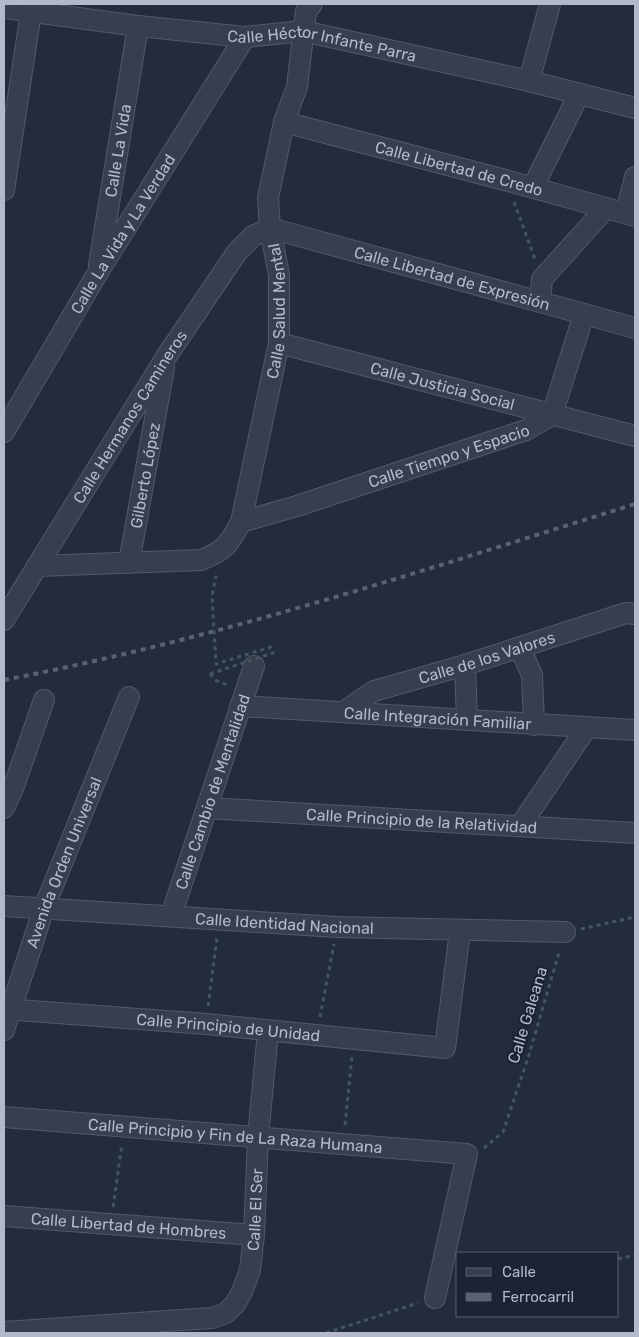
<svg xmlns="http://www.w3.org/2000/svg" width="639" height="1337" viewBox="0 0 639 1337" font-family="Rubik,sans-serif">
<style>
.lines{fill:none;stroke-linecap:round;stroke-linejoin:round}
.minor-casing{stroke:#525968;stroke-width:22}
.path{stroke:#43565c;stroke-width:3;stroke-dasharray:4 4;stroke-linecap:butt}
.minor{stroke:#373e4e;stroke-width:20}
.rail{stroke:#596275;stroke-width:4;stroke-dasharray:5 5;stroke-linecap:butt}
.path-bridge{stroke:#43565c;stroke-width:3;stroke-dasharray:4 4;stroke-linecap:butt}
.labels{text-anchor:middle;stroke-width:4.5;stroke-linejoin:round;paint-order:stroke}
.street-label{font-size:16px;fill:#b3b9c9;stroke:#1c2332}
</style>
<rect width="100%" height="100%" fill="#232c3e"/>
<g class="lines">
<g class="minor-casing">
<g id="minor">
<path id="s1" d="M 4,8 L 138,26 L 245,37 L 303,31 L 529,81 L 635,108"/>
<polyline points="529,81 550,4"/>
<path id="s2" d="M 284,122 L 505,180 L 635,216"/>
<polyline points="533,187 579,94"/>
<polyline points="4,190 31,12"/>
<polyline points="626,213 635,177"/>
<path id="s3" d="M 99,265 L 138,26"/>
<polyline points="540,301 542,279 606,208"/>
<path id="s4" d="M 279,343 L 635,436"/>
<path id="s5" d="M 4,432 L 97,274 L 245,37"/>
<path id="s6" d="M 241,522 L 297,506 L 526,430 L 552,415 L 584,314"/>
<path id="s7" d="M 129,563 L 164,368"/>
<path id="s8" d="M 37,566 L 201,560 C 225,551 229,544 241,522 L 279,343 L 279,275 L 270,228 L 268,198 L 284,122 L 297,87 L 306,11 L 312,4"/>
<path id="s9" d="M 4,620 L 166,357 L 237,252 L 253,236 L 270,228 L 635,328"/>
<polyline points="520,648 532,675 534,725"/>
<polyline points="465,665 467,720"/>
<path id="s10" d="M 240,706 L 635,730"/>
<path id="s11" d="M 343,712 L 374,691 L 465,665 L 626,613 L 635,614"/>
<polyline points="4,808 14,786 44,700"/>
<path id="s12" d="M 207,808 L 635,833"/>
<polyline points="520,826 587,727"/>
<path id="s13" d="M 4,906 L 337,927 L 565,932"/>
<path id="s14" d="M 171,916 L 254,666"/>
<path id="s15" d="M 4,1009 L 206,1024 L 445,1048 L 460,931"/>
<path id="s16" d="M 4,1030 L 44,908 L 129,697"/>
<path id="s17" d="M 4,1117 L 467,1154 L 435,1298"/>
<path id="s18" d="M 4,1216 L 254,1235"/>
<path id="s19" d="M 4,1332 L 212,1318 L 226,1313 L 235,1304 L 242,1292 L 250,1270 L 254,1235 L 258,1137 L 268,1031"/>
</g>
</g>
<g class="path">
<polyline points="514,202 535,259"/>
<polyline points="210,674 215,680 228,685"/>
<polyline points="581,929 635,917"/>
<polyline points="208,1006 217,938"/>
<polyline points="320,1017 334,944"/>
<polyline points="345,1125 352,1057"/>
<polyline points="484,1148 503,1132 529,1055 560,949"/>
<polyline points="113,1207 122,1144"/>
<polyline points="618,1259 635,1255"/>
<polyline points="326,1333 418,1303"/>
</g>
<use href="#minor" class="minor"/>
<path class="rail" d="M 4,680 C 218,639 427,569 635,504"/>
<polyline class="path-bridge" points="210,674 273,653 271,647 216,664 212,596 216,576"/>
</g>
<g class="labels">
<g class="street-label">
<text dy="6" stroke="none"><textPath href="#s1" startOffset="321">Calle Héctor Infante Parra</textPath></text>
<text dy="6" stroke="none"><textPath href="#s3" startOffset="116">Calle La Vida</textPath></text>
<text dy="6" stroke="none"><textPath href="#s2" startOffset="181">Calle Libertad de Credo</textPath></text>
<text dy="6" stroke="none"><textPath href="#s5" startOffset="231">Calle La Vida y La Verdad</textPath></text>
<text dy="6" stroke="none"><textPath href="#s9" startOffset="666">Calle Libertad de Expresión</textPath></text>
<text dy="6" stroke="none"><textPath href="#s8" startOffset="436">Calle Salud Mental</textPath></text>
<text dy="6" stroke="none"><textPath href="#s4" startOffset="169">Calle Justicia Social</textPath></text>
<text dy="6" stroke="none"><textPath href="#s9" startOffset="239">Calle Hermanos Camineros</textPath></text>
<text dy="6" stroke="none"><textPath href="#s6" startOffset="218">Calle Tiempo y Espacio</textPath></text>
<text dy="6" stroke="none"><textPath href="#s7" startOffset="89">Gilberto López</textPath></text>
<text dy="6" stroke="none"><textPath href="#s11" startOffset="155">Calle de los Valores</textPath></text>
<text dy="6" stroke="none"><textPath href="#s10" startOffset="198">Calle Integración Familiar</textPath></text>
<text dy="6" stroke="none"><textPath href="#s14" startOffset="131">Calle Cambio de Mentalidad</textPath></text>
<text dy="6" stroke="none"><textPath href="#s12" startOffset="215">Calle Principio de la Relatividad</textPath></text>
<text dy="6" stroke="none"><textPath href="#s16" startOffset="178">Avenida Orden Universal</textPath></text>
<text dy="6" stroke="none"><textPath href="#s13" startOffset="281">Calle Identidad Nacional</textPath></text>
<text transform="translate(527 1015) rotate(-73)" y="6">Calle Galeana</text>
<text dy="6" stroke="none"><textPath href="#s15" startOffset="225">Calle Principio de Unidad</textPath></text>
<text dy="6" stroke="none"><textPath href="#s17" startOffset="232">Calle Principio y Fin de La Raza Humana</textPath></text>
<text dy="6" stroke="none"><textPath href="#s19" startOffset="334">Calle El Ser</textPath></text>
<text dy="6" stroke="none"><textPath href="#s18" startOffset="125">Calle Libertad de Hombres</textPath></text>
</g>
</g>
<rect width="639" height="1337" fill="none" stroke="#b3b9c9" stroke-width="10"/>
<rect x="456" y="1252" width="162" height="65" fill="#1c2332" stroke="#585f6e"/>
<rect x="466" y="1268" width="25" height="8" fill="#373e4e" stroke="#585f6e"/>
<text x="502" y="1277" font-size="15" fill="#b3b9c9">Calle</text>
<rect x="466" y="1293" width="25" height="8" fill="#596275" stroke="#585f6e"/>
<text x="502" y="1302" font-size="15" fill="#b3b9c9">Ferrocarril</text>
</svg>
